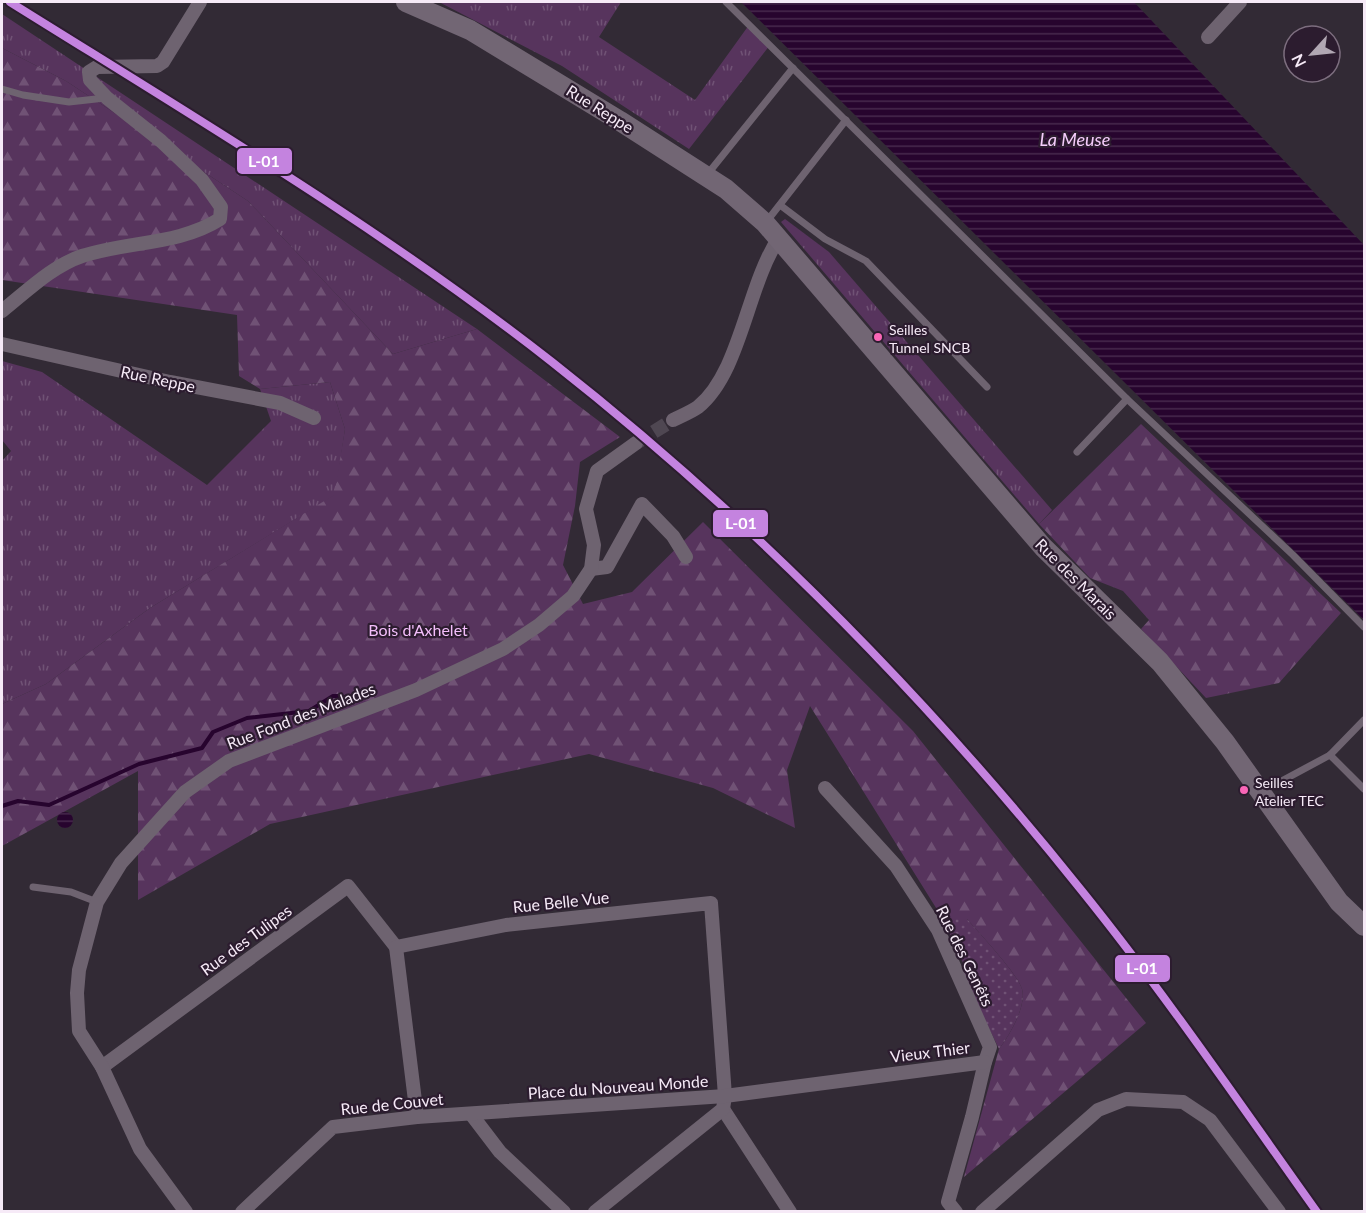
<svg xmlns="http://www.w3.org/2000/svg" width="1366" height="1213" viewBox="0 0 1366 1213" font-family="Lato,sans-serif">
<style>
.grass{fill:url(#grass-tufts)}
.forest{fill:url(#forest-firs)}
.park{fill:url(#park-dots)}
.water{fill:url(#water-rules)}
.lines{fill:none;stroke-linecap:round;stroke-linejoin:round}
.stream{stroke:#27042e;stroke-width:4}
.street-tunnel{stroke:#4f4752;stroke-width:14;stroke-dasharray:14 7;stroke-linecap:butt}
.lane{stroke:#6e6370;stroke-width:7}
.street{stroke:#6e6370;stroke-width:14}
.secondary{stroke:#726674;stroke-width:20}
.rail-1-casing{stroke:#2c1c2f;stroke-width:12}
.rail-1{stroke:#c483df;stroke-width:8}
.bus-dot{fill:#fa66b7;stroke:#2c1c2f;stroke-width:2}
.labels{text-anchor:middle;stroke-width:4.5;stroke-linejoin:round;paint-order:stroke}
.bus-label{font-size:14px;fill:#f6eaf7;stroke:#2c1c2f;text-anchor:start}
.street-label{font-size:16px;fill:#f6eaf7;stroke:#2c1c2f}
.park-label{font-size:16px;fill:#f3befb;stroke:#2c1c2f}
.water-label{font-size:18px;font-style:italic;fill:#f5cdfb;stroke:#2c1c2f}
.line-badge{stroke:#2c1c2f;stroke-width:2}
.badge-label{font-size:16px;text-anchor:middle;font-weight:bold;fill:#fff}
</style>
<defs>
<pattern id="grass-tufts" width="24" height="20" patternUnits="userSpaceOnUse" patternTransform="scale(1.5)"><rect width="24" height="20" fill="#57345d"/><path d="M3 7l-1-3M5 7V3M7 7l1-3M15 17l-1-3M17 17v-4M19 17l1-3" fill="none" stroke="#705275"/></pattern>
<pattern id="forest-firs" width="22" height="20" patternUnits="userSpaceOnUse" patternTransform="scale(1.5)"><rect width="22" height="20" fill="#57345d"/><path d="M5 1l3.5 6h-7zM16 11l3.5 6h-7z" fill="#705275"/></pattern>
<pattern id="park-dots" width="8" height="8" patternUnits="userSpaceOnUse" patternTransform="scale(1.5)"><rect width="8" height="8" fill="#57345d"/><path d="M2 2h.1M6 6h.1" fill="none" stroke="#705275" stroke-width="1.8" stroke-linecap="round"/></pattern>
<pattern id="water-rules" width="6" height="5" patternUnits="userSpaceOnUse" patternTransform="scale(1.5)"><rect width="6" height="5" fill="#27042e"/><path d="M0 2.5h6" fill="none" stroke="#47294d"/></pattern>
</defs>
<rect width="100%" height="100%" fill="#322a35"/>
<g class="grass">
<polygon points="439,2 621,2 599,37 695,100 749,25 770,45 689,149 562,66"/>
<polygon points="2,14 477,329 393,354 248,201 66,81 2,48"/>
<polygon points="785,219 829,252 1052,510 1039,524 781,222"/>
<polygon points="2,361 42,372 207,485 271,421 260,389 330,382 345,429 335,495 150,608 46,684 2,704 2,461 11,451 2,440"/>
</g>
<g class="forest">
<path d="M 2,48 L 66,81 L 248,201 L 393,354 L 477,329 L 620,437 L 580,462 L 575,506 L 563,565 L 583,604 L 632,592 L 703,522 L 913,731 L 1146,1023 L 964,1177 L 999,1049 C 1009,1036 1027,1006 1022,989 C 1018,974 979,933 967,919 L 943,919 L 810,706 L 787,770 L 795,828 L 713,788 L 589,754 L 270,824 L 138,900 L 138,771 L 2,846 L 2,704 L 46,684 L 150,608 L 334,495 L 345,429 L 330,382 L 260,389 L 239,376 L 237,315 L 2,280 Z"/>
<polygon points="1141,424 1341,613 1279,683 1206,698 1141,629 1149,620 1123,591 1090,578 1039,524"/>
</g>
<path class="park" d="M 943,919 L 967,919 C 979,933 1018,974 1022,989 C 1027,1006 1009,1036 999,1049 L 960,968 L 964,965 Z"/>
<g class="water">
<polygon points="741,2 1134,2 1364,245 1364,620"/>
<circle cx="65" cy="820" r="8"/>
</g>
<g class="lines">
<polyline class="stream" points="2,806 18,801 49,805 139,764 202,748 213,732 247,718 309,711 333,696 340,696 343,704"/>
<polyline class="street-tunnel" points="636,443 673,420"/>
<g class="lane">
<polyline points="726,2 1127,399 1293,555 1364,627"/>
<polyline points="2,89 23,95 69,102 105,98"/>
<polyline points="706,176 793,68"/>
<polyline points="780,205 825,239 866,261 987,387"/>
<polyline points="767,221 846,120"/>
<polyline points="1077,452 1127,399"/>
<polyline points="1330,755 1364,789"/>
<polyline points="1263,791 1330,755 1364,720"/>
<polyline points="33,887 71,892 97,902"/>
</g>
<g class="street">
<polyline points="1208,37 1240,2"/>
<path d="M 2,311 C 26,292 52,266 82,256 C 128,241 179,245 220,219 L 221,207 L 202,180 L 161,141 L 107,98 L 90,80 L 89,72 L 97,67 L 157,66 L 163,62 L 200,2"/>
<polyline points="2,344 170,382 280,403 314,418"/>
<path d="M 673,420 C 681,416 691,412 698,407 C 741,372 747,285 779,238"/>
<polyline points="591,569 607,567 642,504 673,536 686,557"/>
<polyline points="825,788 896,866 938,930 990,1047 985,1062 972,1117 948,1202 956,1212"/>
<polyline points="102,1067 348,886 396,947"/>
<polyline points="723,1109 790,1212"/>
<polyline points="471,1114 500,1152 564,1212"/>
<polyline points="417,1117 396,947 506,925 711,903 725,1096 723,1109 595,1212"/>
<polyline points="186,1212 140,1149 102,1067 79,1031 77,993 79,970 97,902 121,863 185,792 229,761 416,690 503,649 539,625 573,596 591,569 594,545 586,509 597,471 636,443"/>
<polyline points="242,1212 333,1127 417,1117 725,1096 985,1062"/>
<polyline points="982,1212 1098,1110 1126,1099 1183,1102 1210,1120 1279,1212"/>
</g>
<polyline class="secondary" points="406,2 470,30 620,121 726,189 765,223 1043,547 1160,662 1225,742 1339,902 1364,926"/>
<g class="rail-1-casing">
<path id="rail-1" d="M 10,2 C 194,117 381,228 552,362 C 748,516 926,696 1082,891 C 1165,994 1240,1104 1317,1212"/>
</g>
<use href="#rail-1" class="rail-1"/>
</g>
<g class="bus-dot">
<circle cx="878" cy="337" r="5"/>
<circle cx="1244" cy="790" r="5"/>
</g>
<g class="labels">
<g class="bus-label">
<text x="889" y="335">Seilles<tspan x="889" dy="18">Tunnel SNCB</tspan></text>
<text x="1255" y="788">Seilles<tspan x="1255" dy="18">Atelier TEC</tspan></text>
</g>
<g class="street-label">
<text transform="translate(600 109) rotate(32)" y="6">Rue Reppe</text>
<text transform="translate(158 379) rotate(12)" y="6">Rue Reppe</text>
<text transform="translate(1076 579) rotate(45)" y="6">Rue des Marais</text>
<text transform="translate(301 716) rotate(-21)" y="6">Rue Fond des Malades</text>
<text transform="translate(561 902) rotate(-6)" y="6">Rue Belle Vue</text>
<text transform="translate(246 940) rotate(-36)" y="6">Rue des Tulipes</text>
<text transform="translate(965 956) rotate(64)" y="6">Rue des Genêts</text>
<text transform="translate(930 1052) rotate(-7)" y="6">Vieux Thier</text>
<text transform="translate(618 1087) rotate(-4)" y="6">Place du Nouveau Monde</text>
<text transform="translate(392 1104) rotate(-6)" y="6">Rue de Couvet</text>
</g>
<g class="park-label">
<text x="418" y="636">Bois d'Axhelet</text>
</g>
<g class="water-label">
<text x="1075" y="146">La Meuse</text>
</g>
</g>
<g class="line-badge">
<rect x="236" y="147" width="57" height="28" rx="6" fill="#c483df"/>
<rect x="712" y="509" width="57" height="29" rx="6" fill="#c483df"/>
<rect x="1114" y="954" width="57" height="29" rx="6" fill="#c483df"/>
</g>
<g class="badge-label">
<text x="264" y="167">L-01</text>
<text x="741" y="529">L-01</text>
<text x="1142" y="974">L-01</text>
</g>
<rect width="1366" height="1213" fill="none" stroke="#f6eaf7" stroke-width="6"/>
<g transform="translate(1312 54) rotate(243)"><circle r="28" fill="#2c1c2f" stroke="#7d6e7f" stroke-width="1.5"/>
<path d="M0-4.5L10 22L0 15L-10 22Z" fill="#b1a7b3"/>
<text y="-9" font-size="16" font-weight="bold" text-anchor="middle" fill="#f6eaf7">N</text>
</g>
</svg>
